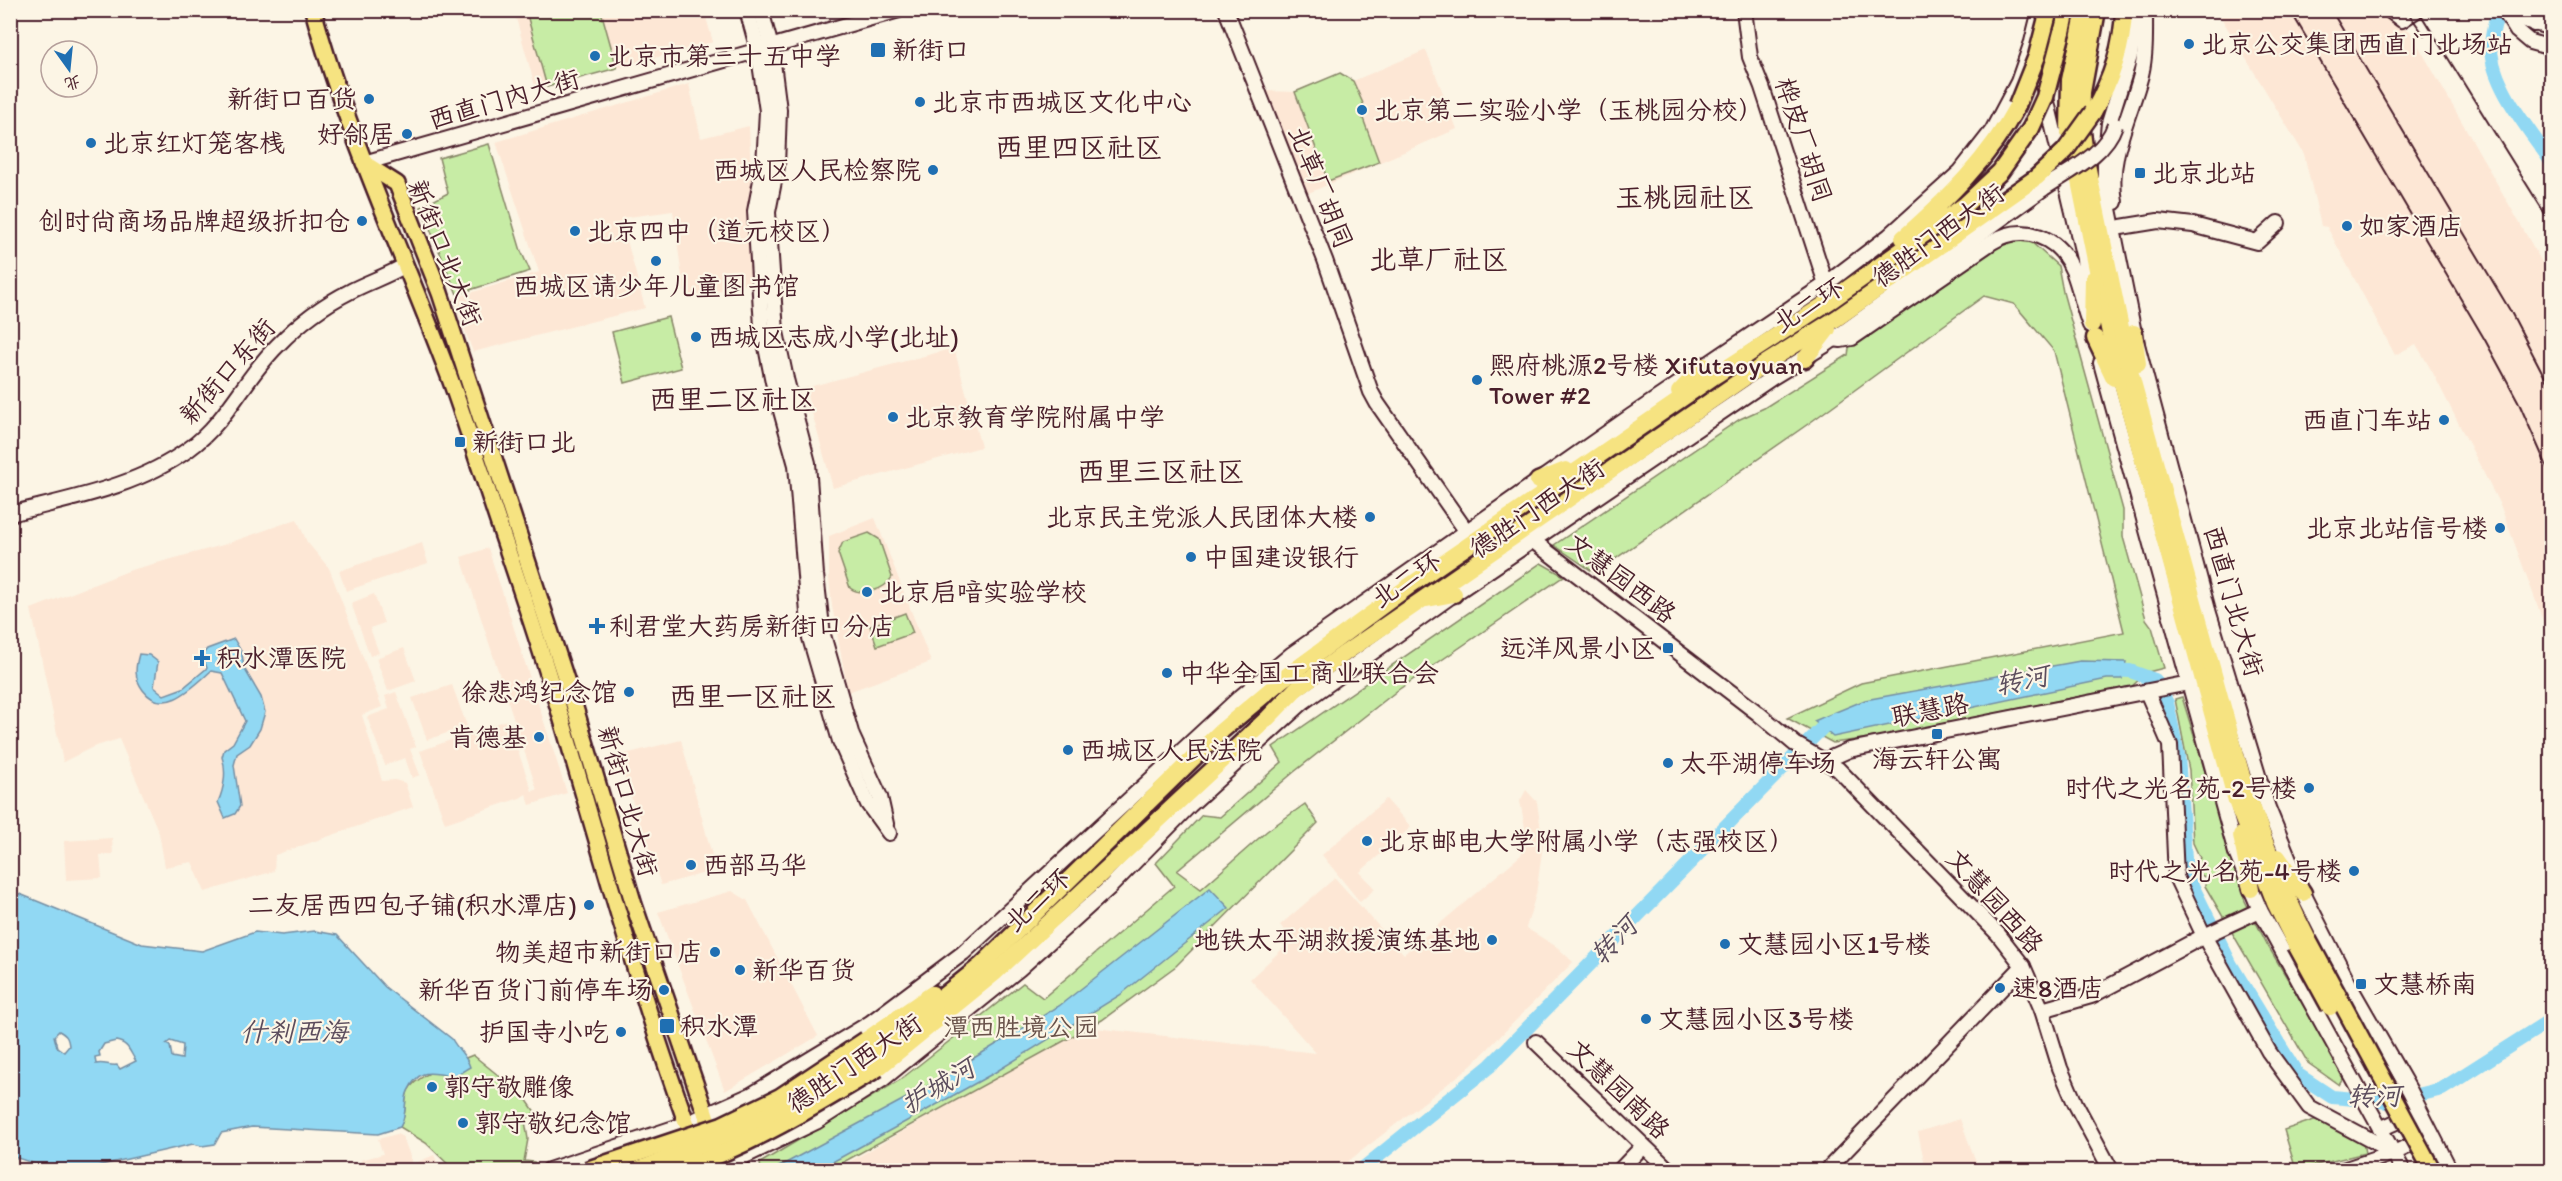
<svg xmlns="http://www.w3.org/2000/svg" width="2562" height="1181" viewBox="0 0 2562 1181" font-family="Itim,'LXGW WenKai TC',sans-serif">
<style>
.built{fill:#fde7d5}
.green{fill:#c7eca5;stroke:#888668;stroke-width:1.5}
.water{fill:#91d8f3;stroke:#758ea3;stroke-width:1.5;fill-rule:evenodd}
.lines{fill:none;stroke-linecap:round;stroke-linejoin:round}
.river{stroke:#91d8f3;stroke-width:14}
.secondary-casing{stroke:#4a1f2b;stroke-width:18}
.primary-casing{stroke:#4a1f2b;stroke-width:20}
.highway-casing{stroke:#4a1f2b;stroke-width:21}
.secondary{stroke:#fcf5e5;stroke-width:14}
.primary{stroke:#f6e381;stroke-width:15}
.highway{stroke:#f6e381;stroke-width:16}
.rail{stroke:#4a1f2b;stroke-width:2}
.secondary-bridge-casing{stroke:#4a1f2b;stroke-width:18;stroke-linecap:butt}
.highway-bridge-casing{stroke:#4a1f2b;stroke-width:21;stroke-linecap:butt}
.secondary-bridge{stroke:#fcf5e5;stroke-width:14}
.highway-bridge{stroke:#f6e381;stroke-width:16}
.poi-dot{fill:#1f6fb2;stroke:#fcf5e5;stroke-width:2}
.labels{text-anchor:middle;stroke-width:4.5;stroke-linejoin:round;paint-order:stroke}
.poi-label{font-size:26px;fill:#4a1f2b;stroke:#fcf5e5;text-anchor:start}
.street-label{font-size:26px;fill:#4a1f2b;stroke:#fcf5e5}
.park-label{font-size:26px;fill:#69524a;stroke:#fcf5e5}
.water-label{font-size:27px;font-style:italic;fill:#5c4d5d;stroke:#fcf5e5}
.quarter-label{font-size:28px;fill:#4a1f2b;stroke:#fcf5e5}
</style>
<rect width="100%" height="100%" fill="#fcf5e5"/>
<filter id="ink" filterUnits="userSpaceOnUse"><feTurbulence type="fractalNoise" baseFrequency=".0167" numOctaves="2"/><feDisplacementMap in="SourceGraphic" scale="12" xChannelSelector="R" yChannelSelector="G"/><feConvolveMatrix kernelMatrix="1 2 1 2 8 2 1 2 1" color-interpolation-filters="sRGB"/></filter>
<g filter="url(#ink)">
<g class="built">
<polygon points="514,11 717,11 705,14 713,42 536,90"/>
<polygon points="2217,11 2376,11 2410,31 2551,278 2551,642 2501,507 2433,373 2416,344 2395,355 2327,227 2321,226 2304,154"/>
<polygon points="1426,50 1457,129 1304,195 1266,91 1295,92 1340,73 1353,81"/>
<polygon points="689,84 701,138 749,126 755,282 685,299 673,211 621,218 645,308 473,352 453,298 539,272 496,142"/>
<polygon points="954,348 981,447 833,488 805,388"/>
<polygon points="875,518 931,662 848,692 832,606 829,578 829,536"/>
<polygon points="297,519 307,542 329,568 382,707 362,715 382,781 395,780 405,783 413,807 275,855 274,871 205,892 192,862 165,867 159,833 119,739 93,747 63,762 31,609 131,570 223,545"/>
<polygon points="422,543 428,563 346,591 339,571"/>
<polygon points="488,548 567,793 530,805 526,794 520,798 445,823 420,751 507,720 532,791 537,790 461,557"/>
<polygon points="374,594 384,623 370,628 379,653 370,656 351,603"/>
<polygon points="404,648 416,681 388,691 376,658"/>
<polygon points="452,685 467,726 427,740 412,698"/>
<polygon points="396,692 416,747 410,749 420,775 412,778 405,758 385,765 367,717 389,709 385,696"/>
<polygon points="681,740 716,870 661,885 617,756"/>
<polygon points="1526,790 1537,802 1543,845 1536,894 1526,928 1557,947 1573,962 1472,1065 1337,1170 835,1170 1085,1027 1316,1053 1250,979 1292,940 1280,925 1335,878 1404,954 1521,855 1527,838 1520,801"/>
<polygon points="1386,799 1411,827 1360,872 1375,889 1360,902 1322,855"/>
<polygon points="112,838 113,854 100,855 102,878 66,880 64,841"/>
<polygon points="732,891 747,900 818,1036 725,1091 658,912"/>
<polygon points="1960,1119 1979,1170 1926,1170 1918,1132"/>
<polygon points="397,1134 403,1137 413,1164 434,1155 440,1170 364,1170 361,1160 383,1154 378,1139"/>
</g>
<g class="green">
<polygon points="526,11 601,11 617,68 547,87"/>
<polygon points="1340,73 1353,81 1365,108 1361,113 1379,162 1328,181 1295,92"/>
<polygon points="489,144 521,251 530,271 457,294 421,207 448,193 439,158"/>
<polygon points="2013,239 2030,241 2058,266 2063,292 2123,510 2123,537 2146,619 2152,627 2164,668 2148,672 2132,686 1876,737 1833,743 1787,718 1861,683 2124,632 2054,351 2014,304 1984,296 1808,424 1595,573 1554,545 1740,419 1764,408 1848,355 1850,342 1995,244"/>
<polygon points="668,317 681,368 625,383 612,332"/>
<path d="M 869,533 L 879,539 L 892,577 C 885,590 862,597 850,588 L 838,553 L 843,542 Z"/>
<polygon points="1541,563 1564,576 1398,690 1294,772 1177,871 1201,889 1267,831 1305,804 1318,823 1176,966 1102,1020 829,1170 761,1170 760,1163 900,1080 1023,983 1043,998 1174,886 1156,863 1202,815 1220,817 1282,762 1273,747"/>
<polygon points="905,613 913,633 877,646 870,626"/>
<polygon points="2182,697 2245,901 2268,946 2345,1076 2339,1085 2308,1063 2205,886 2205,877 2197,873 2196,862 2200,858 2193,843 2189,770 2175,699"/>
<path d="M 473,1055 L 524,1096 L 535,1112 L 525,1121 L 528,1139 L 524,1161 L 534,1162 L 539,1168 L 533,1170 L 454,1170 L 426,1143 L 400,1127 C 408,1113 403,1103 408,1091 C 416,1074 455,1063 473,1055 Z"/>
<polygon points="2317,1119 2363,1142 2365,1153 2296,1170 2284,1130"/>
</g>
<g class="water">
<path d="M 234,639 L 242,653 L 244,668 L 261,697 L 265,712 L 260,729 L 250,745 L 237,754 L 234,765 L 240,806 L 235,814 L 225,818 L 218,802 C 224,789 227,771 222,757 L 224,750 L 233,743 L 245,721 L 222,673 L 211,671 C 193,687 164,718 143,690 C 134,678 135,668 139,654 L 149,655 L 158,662 L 154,687 L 164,695 L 183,688 L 207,668 L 202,655 L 207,649 Z"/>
<polygon points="2080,661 2126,662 2122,679 2107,679 1833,737 1814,721 1865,700"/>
<polygon points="1210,888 1229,908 1120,995 994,1073 818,1170 773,1170 923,1089 1059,1006"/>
<path d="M 10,890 L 142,944 L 202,951 L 255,932 L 282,935 L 315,931 L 337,935 L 385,987 L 452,1039 C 457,1049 467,1056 470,1067 C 466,1069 461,1073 458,1074 C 438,1080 423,1060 408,1091 C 403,1102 408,1113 400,1127 L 378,1134 L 252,1127 L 221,1133 L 215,1144 L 202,1146 L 193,1144 L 97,1166 L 42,1166 L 11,1156 ZM 59,1031 C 66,1035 68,1037 69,1046 L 64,1052 L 57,1047 L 54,1036 ZM 116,1041 C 129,1043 130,1053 136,1061 L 120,1069 L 117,1065 C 109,1066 104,1062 96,1064 L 95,1057 L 100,1056 L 99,1052 L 104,1044 ZM 170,1041 L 183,1045 L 182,1059 L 172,1057 L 170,1046 L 166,1044 Z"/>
</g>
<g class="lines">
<g class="river">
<path d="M 2498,10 C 2495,23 2491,35 2491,48 C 2492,87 2531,131 2552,163"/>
<polyline points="2108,670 2130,671 2155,680 2167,703 2178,755 2186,873 2231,965 2297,1074 2332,1097 2390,1102 2442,1089 2552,1019"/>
<polyline points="1361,1170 1490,1066 1825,725 1836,719"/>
</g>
<g class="secondary-casing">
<g id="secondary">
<polyline points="747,10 758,50 767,111 764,165 755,211 762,327 773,382 796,465 810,638 840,741 868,804 889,833"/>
<polyline points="761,10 771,47 779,110 777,166 768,212 776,332 786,379 808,463 816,575 823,635 852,736 880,797 886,824"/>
<polyline points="1226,10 1325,260 1371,392 1377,403 1467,532"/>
<polyline points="1744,10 1750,57 1762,87 1826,284"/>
<polyline points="2137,10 2130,56 2109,123 2105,163 2105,189 2134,333 2208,610 2268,808 2303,893 2352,990 2410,1091 2450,1170"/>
<polyline points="2389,10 2402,20 2417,10"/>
<polyline points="2504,10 2517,31 2530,42 2552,48"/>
<polyline points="2507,15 2552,28"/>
<polyline points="2534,24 2552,11"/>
<polyline points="2036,55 2084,259 2087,291"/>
<polyline points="364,163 899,10"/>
<path d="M 2115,202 C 2107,157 2130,117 2141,75 C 2146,54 2145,32 2145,10"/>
<polyline points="2121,227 2158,221 2193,225 2257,242 2278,223"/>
<path d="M 1833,339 L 1841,340 L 1852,338 L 1992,242 C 2023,223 2059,236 2073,271 C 2080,288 2083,308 2090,325"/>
<polyline points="2101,363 2236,853 2260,910 2403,1170"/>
<path d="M 10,514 C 72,498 137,487 189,449 C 227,422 245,377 278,345 C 299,323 323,305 351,291 C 368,282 387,276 404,266"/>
<polyline points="1532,540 1759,714 1795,744 1838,769 1998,934 2023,966 2042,1010 2060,1068 2075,1103 2111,1170"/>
<polyline points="2147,692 2170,745 2176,877 2204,936 2260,910"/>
<polyline points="1824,761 1849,750 2189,683"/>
<polyline points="2042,1010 2091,996 2204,936 2269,1052 2309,1107 2393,1152"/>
<polyline points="1536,1042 1669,1170"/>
<polyline points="2380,1129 2414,1114"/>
<polyline points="549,1170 686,1124 751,1095 870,1023 963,953 1238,699 1292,654 1631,416 1826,284 1889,236 1960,172 1992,131 2018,82 2032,42 2040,10"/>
<polyline points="716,1170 816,1122 883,1079 1019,969 1110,887 1190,805 1303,702 1454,594 1773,377 1827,344 2044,188"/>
<polyline points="1620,1170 1643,1146"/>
<polyline points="1827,1170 2023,966"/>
<polyline points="2343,1170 2394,1153 2425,1138"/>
</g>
</g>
<g class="primary-casing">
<g id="primary">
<path d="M 313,10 C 347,134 401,249 446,368 C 460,404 471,442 484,479 C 509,556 537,634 560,713 C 605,866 647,1022 704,1170"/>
<polyline points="364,163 397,184 440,293 573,701 634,905 706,1115 722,1170"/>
</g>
</g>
<g class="highway-casing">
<g id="highway">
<polyline points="2085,10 2070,80 2069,132 2115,358 2236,801 2275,903 2296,945"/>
<path d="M 2097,10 L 2082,92 L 2081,124 L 2085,155 L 2130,371 L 2242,776 C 2260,832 2281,887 2308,940"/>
<polyline points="2062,32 2067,10"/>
<path d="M 2093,112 C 2111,81 2123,47 2124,10"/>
<path d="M 1903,238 C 1947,199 1989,159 2017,106"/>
<polyline points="2092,324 2093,279"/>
<polyline points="2134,333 2138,364"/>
<polyline points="2095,338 2114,378"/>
<polyline points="1805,359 1828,329"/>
<polyline points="1679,392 1704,366"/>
<polyline points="1538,481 1566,470"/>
<polyline points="1427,599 1454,594"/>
<polyline points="2241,835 2251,889"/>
<polyline points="2278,857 2303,893"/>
<polyline points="866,1040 932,994"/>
<polyline points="869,1056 982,965 1221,731 1284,678 1409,586 1716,375 1833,299 1965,205 2000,172 2031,128"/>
<polyline points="878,1068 996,972 1268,718 1296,689 1345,653 1766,363 1837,318 2036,178"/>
</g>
</g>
<use href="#secondary" class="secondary"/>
<use href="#primary" class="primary"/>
<use href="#highway" class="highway"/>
<g class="rail">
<polyline points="2290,10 2485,340 2518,401 2552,478"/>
<polyline points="2331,10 2511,312 2552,391"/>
<polyline points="2406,10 2424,35"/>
<polyline points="2418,10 2552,225"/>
</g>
<g class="secondary-bridge-casing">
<path id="secondary-bridge" d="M 2044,188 C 2069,171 2105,155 2115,125"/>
</g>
<g class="highway-bridge-casing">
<g id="highway-bridge">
<polyline points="2017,106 2037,56 2049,10"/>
<polyline points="2031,128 2045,97 2062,32"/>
<polyline points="2036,178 2065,151 2093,112"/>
<polyline points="2308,940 2432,1170"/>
<polyline points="2296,945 2330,1007"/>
<polyline points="587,1170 722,1125 780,1097 866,1040"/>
<path d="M 638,1170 C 720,1141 797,1105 869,1056"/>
<path d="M 680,1170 C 751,1145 814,1107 878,1068"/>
</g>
</g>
<use href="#secondary-bridge" class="secondary-bridge"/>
<use href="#highway-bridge" class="highway-bridge"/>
</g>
</g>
<g class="poi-dot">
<circle cx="2189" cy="44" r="6"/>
<rect x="870" y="42" width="16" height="16" rx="3"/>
<circle cx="595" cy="56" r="6"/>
<circle cx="369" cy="99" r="6"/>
<circle cx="920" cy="102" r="6"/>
<circle cx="1362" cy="110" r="6"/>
<circle cx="407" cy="134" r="6"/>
<circle cx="91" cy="143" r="6"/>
<circle cx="933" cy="170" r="6"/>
<rect x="2134" y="167" width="12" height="12" rx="3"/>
<circle cx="362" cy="221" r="6"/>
<circle cx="2347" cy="226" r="6"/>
<circle cx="575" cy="231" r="6"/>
<circle cx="656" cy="261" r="6"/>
<circle cx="696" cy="337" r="6"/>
<circle cx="1477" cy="380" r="6"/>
<circle cx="893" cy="417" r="6"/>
<circle cx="2444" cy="420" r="6"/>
<rect x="454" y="436" width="12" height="12" rx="3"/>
<circle cx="1370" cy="517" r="6"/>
<circle cx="2500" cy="528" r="6"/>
<circle cx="1191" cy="557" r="6"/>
<circle cx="867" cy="592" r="6"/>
<path d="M594 617h6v6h6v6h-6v6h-6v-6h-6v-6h6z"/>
<rect x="1662" y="642" width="12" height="12" rx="3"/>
<path d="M199 649h6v6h6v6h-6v6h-6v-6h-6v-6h6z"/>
<circle cx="1167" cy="673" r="6"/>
<circle cx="629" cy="692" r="6"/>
<rect x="1931" y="728" width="12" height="12" rx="3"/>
<circle cx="539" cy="737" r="6"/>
<circle cx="1068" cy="750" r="6"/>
<circle cx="1668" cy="763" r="6"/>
<circle cx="2309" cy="788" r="6"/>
<circle cx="1367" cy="841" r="6"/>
<circle cx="691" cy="865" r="6"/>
<circle cx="2354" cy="871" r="6"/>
<circle cx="589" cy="905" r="6"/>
<circle cx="1492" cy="940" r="6"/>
<circle cx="1725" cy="944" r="6"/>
<circle cx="715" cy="952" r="6"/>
<circle cx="740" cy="970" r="6"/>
<rect x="2355" y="978" width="12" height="12" rx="3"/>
<circle cx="2000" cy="988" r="6"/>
<circle cx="664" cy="990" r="6"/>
<circle cx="1646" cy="1019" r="6"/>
<rect x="659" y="1018" width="16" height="16" rx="3"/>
<circle cx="621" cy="1032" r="6"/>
<circle cx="432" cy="1087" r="6"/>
<circle cx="463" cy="1123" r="6"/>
</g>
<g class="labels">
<g class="poi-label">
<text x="2201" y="53">北京公交集团西直门北场站</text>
<text x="892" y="59">新街口</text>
<text x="607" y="65">北京市第三十五中学</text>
<text x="357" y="108" text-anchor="end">新街口百货</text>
<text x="932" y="111">北京市西城区文化中心</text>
<text x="1374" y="119">北京第二实验小学（玉桃园分校）</text>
<text x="395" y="143" text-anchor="end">好邻居</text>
<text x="103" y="152">北京红灯笼客栈</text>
<text x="921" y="179" text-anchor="end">西城区人民检察院</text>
<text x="2152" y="182">北京北站</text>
<text x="350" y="230" text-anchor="end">创时尚商场品牌超级折扣仓</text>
<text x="2359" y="235">如家酒店</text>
<text x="587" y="240">北京四中（道元校区）</text>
<text x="656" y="295" text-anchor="middle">西城区请少年儿童图书馆</text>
<text x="708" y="346">西城区志成小学(北址)</text>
<text x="1489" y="374">熙府桃源2号楼 Xifutaoyuan<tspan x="1489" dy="30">Tower #2</tspan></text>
<text x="905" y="426">北京教育学院附属中学</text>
<text x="2432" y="429" text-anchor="end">西直门车站</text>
<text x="472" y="451">新街口北</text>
<text x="1358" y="526" text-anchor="end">北京民主党派人民团体大楼</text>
<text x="2488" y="537" text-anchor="end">北京北站信号楼</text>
<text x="1203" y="566">中国建设银行</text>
<text x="879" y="601">北京启喑实验学校</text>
<text x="609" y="635">利君堂大药房新街口分店</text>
<text x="1656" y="657" text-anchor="end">远洋风景小区</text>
<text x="216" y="667">积水潭医院</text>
<text x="1179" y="682">中华全国工商业联合会</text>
<text x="617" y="701" text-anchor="end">徐悲鸿纪念馆</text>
<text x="527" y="746" text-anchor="end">肯德基</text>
<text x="1080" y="759">西城区人民法院</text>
<text x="1937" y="768" text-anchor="middle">海云轩公寓</text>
<text x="1680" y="772">太平湖停车场</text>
<text x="2297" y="797" text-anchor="end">时代之光名苑-2号楼</text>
<text x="1379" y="850">北京邮电大学附属小学（志强校区）</text>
<text x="703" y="874">西部马华</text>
<text x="2342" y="880" text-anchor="end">时代之光名苑-4号楼</text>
<text x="577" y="914" text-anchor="end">二友居西四包子铺(积水潭店)</text>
<text x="1480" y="949" text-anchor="end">地铁太平湖救援演练基地</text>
<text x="1737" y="953">文慧园小区1号楼</text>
<text x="703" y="961" text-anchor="end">物美超市新街口店</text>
<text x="752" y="979">新华百货</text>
<text x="2373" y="993">文慧桥南</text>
<text x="2012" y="997">速8酒店</text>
<text x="652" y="999" text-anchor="end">新华百货门前停车场</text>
<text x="1658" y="1028">文慧园小区3号楼</text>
<text x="680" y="1035">积水潭</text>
<text x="609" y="1041" text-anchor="end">护国寺小吃</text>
<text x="444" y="1096">郭守敬雕像</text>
<text x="475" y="1132">郭守敬纪念馆</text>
</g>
<g class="street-label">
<text transform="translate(504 99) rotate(-16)" y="9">西直门内大街</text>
<text transform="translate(1804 140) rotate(72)" y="9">桦皮厂胡同</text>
<text transform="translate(1321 187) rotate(68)" y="9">北草厂胡同</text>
<text transform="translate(1938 235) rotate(-36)" y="9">德胜门西大街</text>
<text transform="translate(445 253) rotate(68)" y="9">新街口北大街</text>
<text transform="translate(1808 305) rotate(-33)" y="9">北二环</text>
<text transform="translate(227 371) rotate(-49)" y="9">新街口东街</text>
<text transform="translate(1537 508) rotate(-34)" y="9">德胜门西大街</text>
<text transform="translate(1621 578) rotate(37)" y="9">文慧园西路</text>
<text transform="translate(1406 579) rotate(-35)" y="9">北二环</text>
<text transform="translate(2234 601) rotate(74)" y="9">西直门北大街</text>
<text transform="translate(1930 710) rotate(-11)" y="9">联慧路</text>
<text transform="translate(628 801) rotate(74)" y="9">新街口北大街</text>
<text transform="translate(1037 900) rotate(-43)" y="9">北二环</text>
<text transform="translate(1995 901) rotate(48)" y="9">文慧园西路</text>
<text transform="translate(854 1063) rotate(-34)" y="9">德胜门西大街</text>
<text transform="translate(1619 1089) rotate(44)" y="9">文慧园南路</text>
</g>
<g class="park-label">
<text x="1021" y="1036">潭西胜境公园</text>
</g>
<g class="water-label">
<text transform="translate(2022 680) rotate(-11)" y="9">转河</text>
<text transform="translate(1614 940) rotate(-46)" y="9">转河</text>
<text x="294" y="1041">什刹西海</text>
<text transform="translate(938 1086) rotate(-31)" y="9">护城河</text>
<text transform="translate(2374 1096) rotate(-1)" y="9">转河</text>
</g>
<g class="quarter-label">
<text x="1079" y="157">西里四区社区</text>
<text x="1685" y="207">玉桃园社区</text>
<text x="1439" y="269">北草厂社区</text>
<text x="733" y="409">西里二区社区</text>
<text x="1161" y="481">西里三区社区</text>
<text x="753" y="706">西里一区社区</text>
</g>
</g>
<rect width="2562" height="1181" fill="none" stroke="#fcf5e5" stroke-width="36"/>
<rect x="18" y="18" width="2526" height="1145" fill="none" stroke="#4a1f2b" stroke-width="2" filter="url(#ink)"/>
<g transform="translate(69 69) rotate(165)"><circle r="28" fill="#fcf5e5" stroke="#b59f9b" stroke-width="1.5"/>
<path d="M0-4.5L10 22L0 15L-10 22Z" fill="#1f6fb2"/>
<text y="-9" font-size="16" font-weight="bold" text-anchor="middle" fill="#4a1f2b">北</text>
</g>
</svg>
